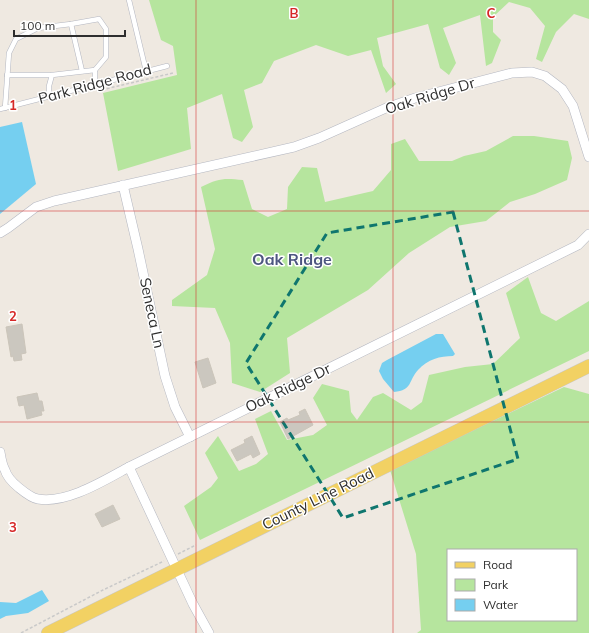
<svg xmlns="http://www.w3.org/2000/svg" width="589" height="633" viewBox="0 0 589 633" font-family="Mulish,sans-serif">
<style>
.green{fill:#b6e59e;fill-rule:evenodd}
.water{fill:#75cff0}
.building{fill:#cbc7bf;stroke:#cbc5ba}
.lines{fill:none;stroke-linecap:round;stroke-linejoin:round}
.service-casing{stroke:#b4b7c1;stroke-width:5.5}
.minor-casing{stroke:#b4b7c1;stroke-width:10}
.primary-casing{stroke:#c9c9c9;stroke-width:14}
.path{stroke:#c9c9c9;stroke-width:1.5;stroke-dasharray:3 2;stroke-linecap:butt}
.service{stroke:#fff;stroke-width:4.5}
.minor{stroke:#fff;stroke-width:9}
.primary{stroke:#f2d163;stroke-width:13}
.marked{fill:none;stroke:#0f766e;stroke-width:3;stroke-dasharray:8 5;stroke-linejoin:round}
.grid{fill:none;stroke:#d62828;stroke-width:1;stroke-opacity:0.55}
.labels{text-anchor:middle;stroke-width:3;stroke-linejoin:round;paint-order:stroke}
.street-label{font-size:15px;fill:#2e2e2e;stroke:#fff}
.neighbourhood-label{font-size:16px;font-weight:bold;fill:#4d5680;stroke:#fff}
.grid-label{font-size:13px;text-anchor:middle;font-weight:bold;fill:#d62828;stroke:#fff;stroke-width:3;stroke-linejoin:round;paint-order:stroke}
</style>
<rect width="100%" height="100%" fill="#efe9e1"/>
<g class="green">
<polygon points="149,0 589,0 589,19 574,14 556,32 542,62 536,59 545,26 530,8 509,2 493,17 493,32 501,40 492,63 486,66 480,15 443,28 456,63 449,75 440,68 428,24 377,38 383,66 396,84 386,93 371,50 348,56 316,45 274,61 262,83 244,90 253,127 242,142 233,138 222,94 187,108 191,149 118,171 103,93 177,75 173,46 161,40"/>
<path d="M 513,136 L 534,136 L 568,141 L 572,158 L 567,180 L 535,194 L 510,202 L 486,221 L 450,227 L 409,253 L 368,290 L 287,338 L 290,373 L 260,392 L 232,383 L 230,343 L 215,308 L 172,306 L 172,300 L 207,275 L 215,249 L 201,187 C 219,178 224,178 243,180 L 252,209 L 268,217 L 287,209 L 288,187 L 302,167 L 317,168 L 325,202 L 373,191 L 391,170 L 391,144 L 405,139 L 419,161 L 452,161 L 464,156 L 486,151 Z"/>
<polygon points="528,277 541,313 556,321 589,301 589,351 200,540 184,506 211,487 218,478 205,453 218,436 239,471 256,464 268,454 255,419 271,411 287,440 313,435 327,425 313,398 322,384 349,391 351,412 357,420 373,397 383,393 411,410 422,402 429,375 465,367 493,364 520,338 506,293"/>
<path d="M 564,387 L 589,394 L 589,633 L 417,633 L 421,630 L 416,554 L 390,470 ZM 448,550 L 576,550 L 576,620 L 448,620 Z"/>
</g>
<g class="water">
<polygon points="22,122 36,184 0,214 0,127"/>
<path d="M 436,334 L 443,334 L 455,354 L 453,356 C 440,356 428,359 418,370 C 408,381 413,390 394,392 L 383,379 L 379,371 L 382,363 L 387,360 Z"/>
<polygon points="42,590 49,601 28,613 6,616 0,619 0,602 16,603"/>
</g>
<g class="building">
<polygon points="22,324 26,353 21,354 22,360 14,361 13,356 11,357 6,327"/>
<polygon points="208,358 216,383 203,388 195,362"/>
<polygon points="37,393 39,401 42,401 44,411 41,411 42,415 27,419 24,405 19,406 17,397"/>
<polygon points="305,409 313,425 288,439 280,422 287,418 288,420 300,415 299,412"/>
<polygon points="252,436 260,454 253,458 251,454 237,461 231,450 245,443 244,440"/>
<polygon points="113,505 120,519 102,527 95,514"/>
</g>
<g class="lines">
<g class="service-casing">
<g id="service">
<polyline points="129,0 146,71"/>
<polyline points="71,24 82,71"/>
<polyline points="7,75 52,75"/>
<polyline points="49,96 49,86 52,75 95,70"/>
<polyline points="5,108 9,53 16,39 38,28 71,24 99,19 106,29 106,57 95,70 95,84"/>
<polyline points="0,109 167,66"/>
</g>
</g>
<g class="minor-casing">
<g id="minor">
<polyline points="123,185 138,249 165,376 175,407 190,437"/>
<polyline points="0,233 8,228 36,207 54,201 294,147 319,138 386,108 415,98 512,73 532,72 545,76 562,89 573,106 589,157"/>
<path d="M 0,452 C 1,458 2,465 5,470 C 7,477 12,482 18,487 C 23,491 31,498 38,499 C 67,504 105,480 129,467 L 578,245 L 589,234"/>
<polyline points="129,467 193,604 209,633"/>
</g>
</g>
<g class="primary-casing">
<polyline id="primary" points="48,633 589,366"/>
</g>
<g class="path">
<polyline points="97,91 173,73"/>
<polyline points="178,554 196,545"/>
<polyline points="21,633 103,590 164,561"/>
</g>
<use href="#service" class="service"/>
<use href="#minor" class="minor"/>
<use href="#primary" class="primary"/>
</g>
<path class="marked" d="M 453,212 L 518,459 L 343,518 L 246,363 L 327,233 Z"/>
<path class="grid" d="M 196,0 L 196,633M 393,0 L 393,633M 0,211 L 589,211M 0,422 L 589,422"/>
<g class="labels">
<g class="street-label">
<text transform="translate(95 84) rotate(-15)" y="5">Park Ridge Road</text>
<text transform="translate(430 96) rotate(-17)" y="5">Oak Ridge Dr</text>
<text transform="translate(152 313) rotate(78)" y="5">Seneca Ln</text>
<text transform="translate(288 388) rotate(-26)" y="5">Oak Ridge Dr</text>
<text transform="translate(318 499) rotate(-26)" y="5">County Line Road</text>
</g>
<g class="neighbourhood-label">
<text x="292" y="265">Oak Ridge</text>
</g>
</g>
<g class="grid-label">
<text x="294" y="18">B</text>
<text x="491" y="18">C</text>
<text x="13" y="110">1</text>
<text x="13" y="321">2</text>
<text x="13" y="532">3</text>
</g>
<rect x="447" y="549" width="130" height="72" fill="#ffffff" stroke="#ababab"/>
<rect x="455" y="562" width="20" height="6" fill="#f2d163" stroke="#ababab"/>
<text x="483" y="569" font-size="12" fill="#2e2e2e">Road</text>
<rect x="455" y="579" width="20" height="12" fill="#b6e59e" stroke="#ababab"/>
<text x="483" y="589" font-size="12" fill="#2e2e2e">Park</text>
<rect x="455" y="599" width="20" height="12" fill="#75cff0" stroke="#ababab"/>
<text x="483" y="609" font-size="12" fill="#2e2e2e">Water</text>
<path d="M14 30v6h111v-6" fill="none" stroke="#2e2e2e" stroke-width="2"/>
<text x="20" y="30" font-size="12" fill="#2e2e2e" stroke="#ffffff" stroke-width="3" paint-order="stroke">100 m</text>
</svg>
